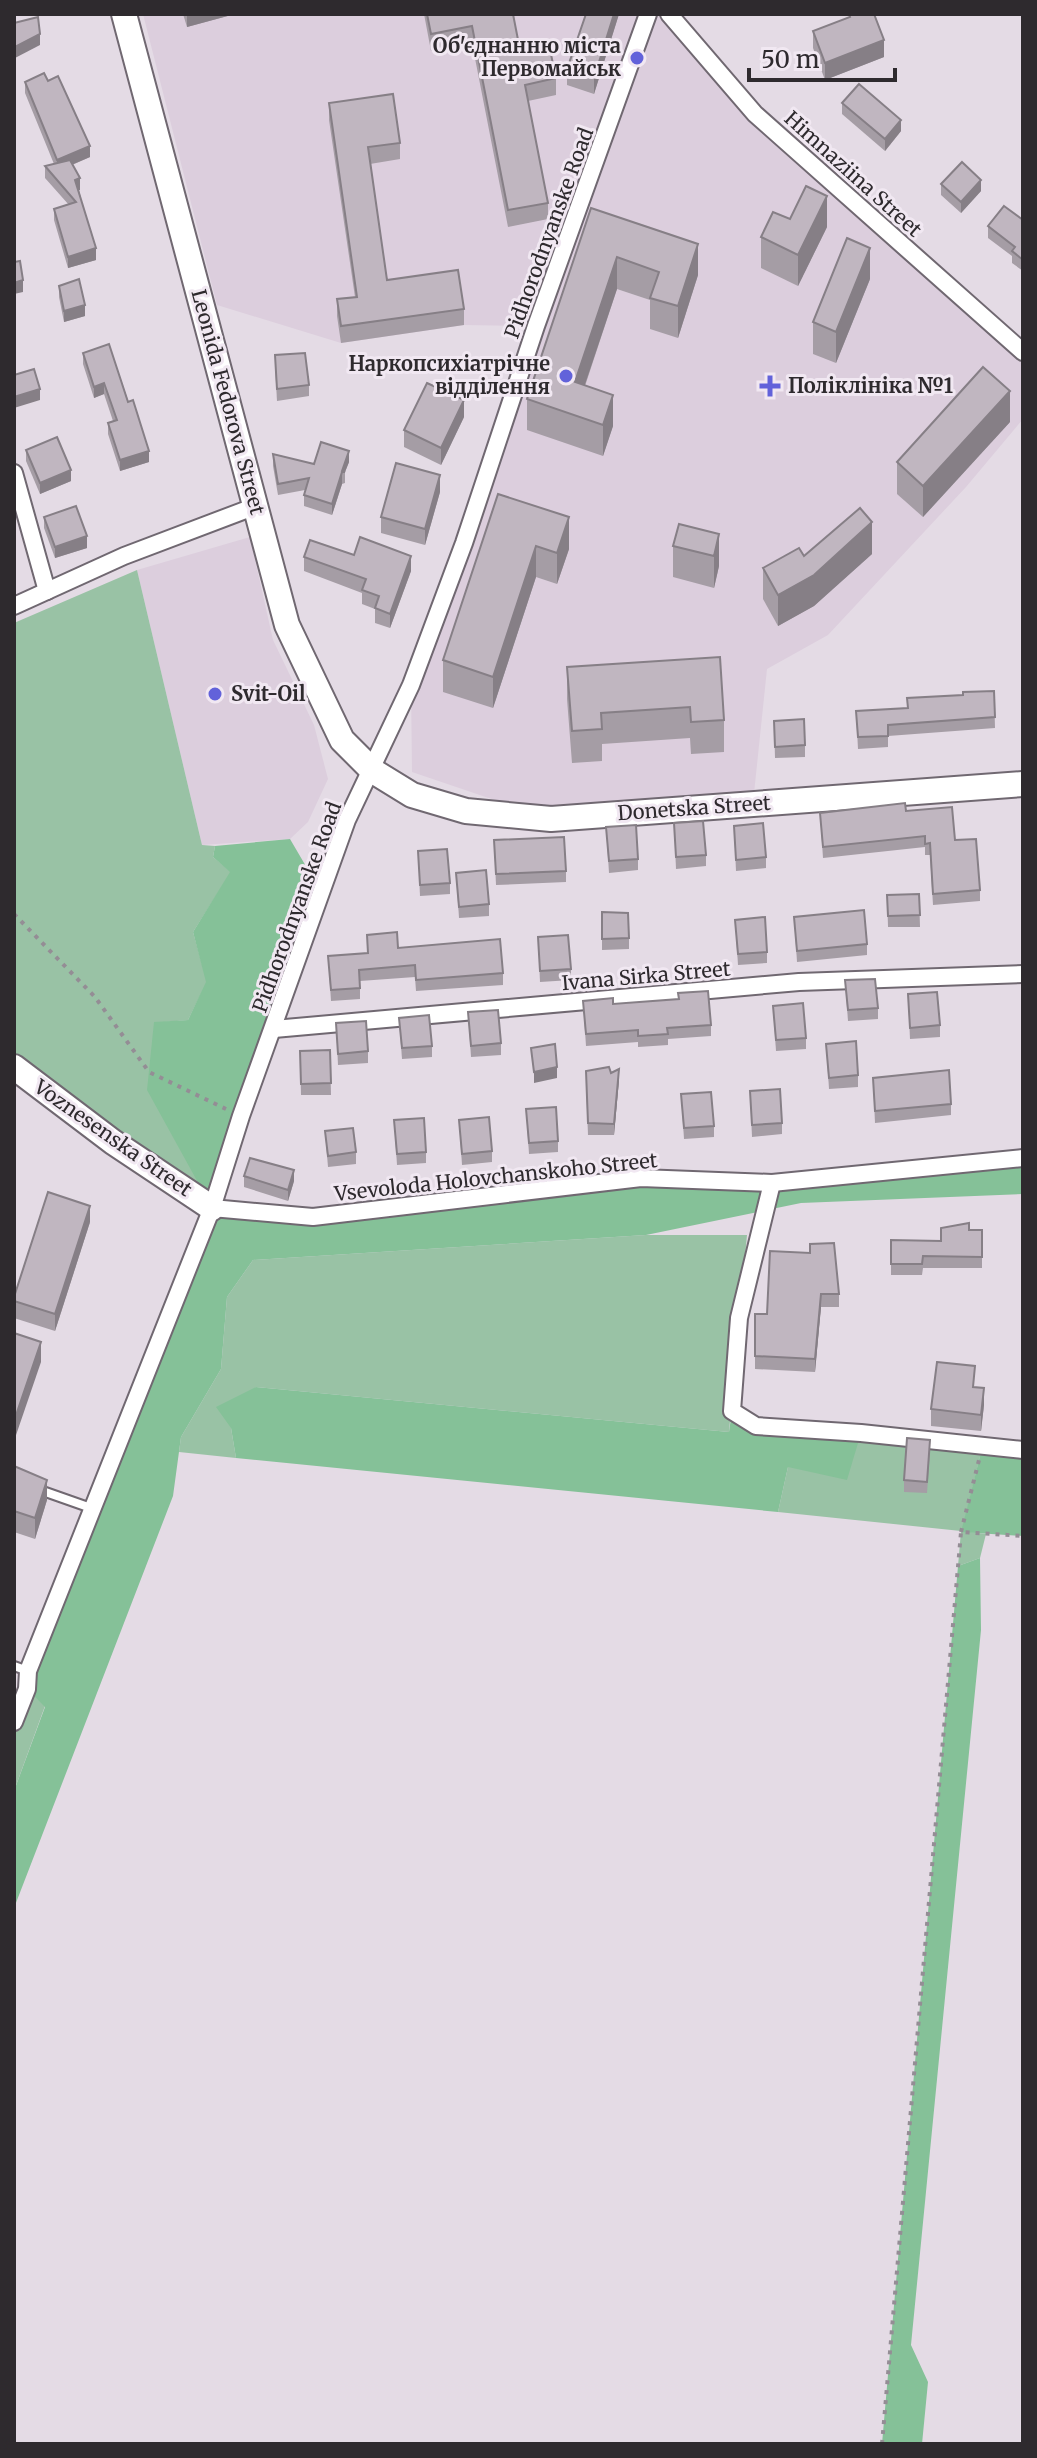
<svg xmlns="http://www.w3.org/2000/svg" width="1037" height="2458" viewBox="0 0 1037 2458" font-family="Merriweather,serif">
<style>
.built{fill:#dccedd}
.green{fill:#99c2a5}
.forest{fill:#85c198}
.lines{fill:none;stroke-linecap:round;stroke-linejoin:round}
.lane-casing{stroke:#706871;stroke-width:12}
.street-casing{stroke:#706871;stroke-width:20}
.secondary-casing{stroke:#706871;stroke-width:28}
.path{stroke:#948d95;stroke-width:4;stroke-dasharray:4 6;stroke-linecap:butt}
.lane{stroke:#fff;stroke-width:8}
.street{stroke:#fff;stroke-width:16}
.secondary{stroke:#fff;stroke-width:24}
.wall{fill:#a59da5}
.shaded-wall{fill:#867f86}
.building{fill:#c0b6c0;stroke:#867f86;stroke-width:2}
.poi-dot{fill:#6262da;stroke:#f1e8f2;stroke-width:3}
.labels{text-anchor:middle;stroke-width:6;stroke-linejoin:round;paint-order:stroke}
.poi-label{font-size:20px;font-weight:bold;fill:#2e2a2e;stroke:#f1e8f2;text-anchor:end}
.street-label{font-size:20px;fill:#2e2a2e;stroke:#f1e8f2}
</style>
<rect width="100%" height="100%" fill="#e4dbe5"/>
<g class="built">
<polygon points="143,14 669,14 755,114 1023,352 1023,419 966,487 828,635 767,669 753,803 551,819 412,772 411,685 536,326 464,325 341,343 217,305"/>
<polygon points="250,537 273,640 314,725 328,779 308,822 290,839 202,845 137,570"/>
</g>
<g class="green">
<polygon points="137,570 202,845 215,846 213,857 231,872 193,932 207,982 188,1020 154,1023 212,1208 14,1067 14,623"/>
<polygon points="646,1235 747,1235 729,1432 256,1387 231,1428 236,1458 179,1452 181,1437 221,1369 227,1297 253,1260"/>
<polygon points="861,1433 983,1444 962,1531 986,1534 980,1558 958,1566 961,1531 778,1512 788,1467"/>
<polygon points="27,1689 45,1706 14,1791 14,1722"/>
</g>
<g class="forest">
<polygon points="290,839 307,868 274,1029 212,1207 313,1217 641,1178 772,1183 1023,1158 1023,1194 801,1203 646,1235 253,1260 227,1297 221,1369 181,1437 173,1496 14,1908 14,1791 45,1707 27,1689 212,1208 147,1090 154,1022 188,1020 206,982 193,932 230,872 213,857 215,846"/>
<polygon points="256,1387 729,1432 732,1411 756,1426 861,1433 847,1480 788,1467 778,1512 236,1458 231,1428 216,1407"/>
<polygon points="983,1444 1023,1450 1023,1536 961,1532"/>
<polygon points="980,1558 981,1630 911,2345 928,2382 922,2444 882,2444 958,1566"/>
</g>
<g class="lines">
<g class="lane-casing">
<g id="lane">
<polyline points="37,1489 91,1508"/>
<polyline points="14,1666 28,1671"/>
</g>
</g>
<g class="street-casing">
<g id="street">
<polyline points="669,14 755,114 1023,352"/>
<polyline points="14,473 47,591"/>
<polyline points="14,606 124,556 256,506"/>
<polyline points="274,1029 799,982 1023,974"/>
<polyline points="772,1183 739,1318 732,1411 756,1426 861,1433 1023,1450"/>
<polyline points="212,1208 313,1217 641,1178 772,1183 1023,1158"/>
<polyline points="14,1722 27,1689 28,1671 212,1208 241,1116 347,820 411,685 464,543 536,326 648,14"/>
</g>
</g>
<g class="secondary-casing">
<g id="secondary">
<polyline points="124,14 287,625 342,740 373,771 412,795 466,811 551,819 1023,784"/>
<polyline points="14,1067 113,1142 212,1208"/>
</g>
</g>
<g class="path">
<polyline points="14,914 95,997 149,1072 226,1109"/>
<polyline points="961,1532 979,1460"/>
<polyline points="882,2444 961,1532 1023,1536"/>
</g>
<use href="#lane" class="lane"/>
<use href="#street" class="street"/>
<use href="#secondary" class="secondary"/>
</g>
<g class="wall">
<polygon points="183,14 235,14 187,27"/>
<polygon points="424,14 513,14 520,50 556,78 556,95 528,101 548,203 548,219 508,227 472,43 431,51"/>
<polygon points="619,14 594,94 567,85 567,69"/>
<polygon points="849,14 884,57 825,80 813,48 813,31 849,18"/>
<polygon points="25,82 90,157 72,165 80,190 79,190 96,260 68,268 54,220 54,209 69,205 45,178 45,166 54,164 25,93"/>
<polygon points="329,103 400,143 400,159 370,164 387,280 464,309 464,325 341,343 337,316 337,299 355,297 329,120"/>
<polygon points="842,103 901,131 885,151 842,114"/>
<polygon points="941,184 981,191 961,213 941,195"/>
<polygon points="591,208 698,275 678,338 650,329 650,300 617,289 585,386 613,426 603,456 527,430 527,399"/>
<polygon points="790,219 827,227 798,286 761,268 761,237"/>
<polygon points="1023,220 1023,271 1012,263 1012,256 988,238 988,226"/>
<polygon points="870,279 836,363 813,354 813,322"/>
<polygon points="59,286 85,316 64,322 59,297"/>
<polygon points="109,344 149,462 120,471 108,434 108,423 113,421 104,394 94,398 83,364 83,353"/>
<polygon points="275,366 309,385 309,396 277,401"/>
<polygon points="464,417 441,465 404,447 404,430"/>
<polygon points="1010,422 923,517 897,494 897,462"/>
<polygon points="26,450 71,481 40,494 26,461"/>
<polygon points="273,454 314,464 349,462 345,472 345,483 342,484 332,515 304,506 304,495 305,490 278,495 273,466"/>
<polygon points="440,492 425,545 381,533 381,517"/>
<polygon points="498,494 569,549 557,584 536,577 493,708 443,692 443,660"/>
<polygon points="44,517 87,548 55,558 44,528"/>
<polygon points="719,534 719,566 714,588 673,577 673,546"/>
<polygon points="872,554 814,606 778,626 763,599 763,568 804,556"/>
<polygon points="354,555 411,571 390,628 375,623 375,609 362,604 362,593 304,571 304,557"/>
<polygon points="720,657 724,720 724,752 691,754 690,738 602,744 602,761 572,763 567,699 567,667"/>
<polygon points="994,691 995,728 888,736 888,747 858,749 856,711 907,708 963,695"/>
<polygon points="774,721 805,745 805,757 775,758"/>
<polygon points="906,811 955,840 980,890 980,901 933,905 930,855 925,855 925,847 823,858 820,813"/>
<polygon points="674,823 706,855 706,866 676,869"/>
<polygon points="734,826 766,857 766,868 736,871"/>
<polygon points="606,827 638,859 638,870 609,873"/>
<polygon points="494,840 566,871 566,882 496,885"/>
<polygon points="418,851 450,883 450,894 420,896"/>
<polygon points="456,873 489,904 489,916 459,918"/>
<polygon points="919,894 920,927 888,927 887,895"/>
<polygon points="602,912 629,938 629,949 602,950"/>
<polygon points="794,917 867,944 867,955 797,962"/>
<polygon points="735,920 767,952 767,963 738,965"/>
<polygon points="367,935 398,948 503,973 503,985 416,991 415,977 360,981 360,999 331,1001 328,956 367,953"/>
<polygon points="538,937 571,969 571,980 540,982"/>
<polygon points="845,980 878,1008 878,1019 848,1021"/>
<polygon points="908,994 940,1025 940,1037 910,1039"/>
<polygon points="583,1001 613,1004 711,1025 711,1036 668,1039 668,1045 638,1047 638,1042 586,1046"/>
<polygon points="773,1006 806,1038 806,1049 776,1051"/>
<polygon points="468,1012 501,1043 501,1055 471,1057"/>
<polygon points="399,1018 432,1046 432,1057 402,1059"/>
<polygon points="336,1023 368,1051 368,1063 338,1065"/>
<polygon points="826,1044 858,1075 858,1087 829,1089"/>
<polygon points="330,1050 331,1095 301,1095 300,1051"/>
<polygon points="611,1073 619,1080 614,1135 588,1135 586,1083"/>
<polygon points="873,1078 951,1104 951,1115 875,1123"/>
<polygon points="750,1091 782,1123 782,1134 752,1137"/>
<polygon points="681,1094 714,1126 714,1137 684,1139"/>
<polygon points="526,1109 558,1141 558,1152 529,1154"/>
<polygon points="394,1120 426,1152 426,1163 397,1165"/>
<polygon points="459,1120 492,1151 492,1162 462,1165"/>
<polygon points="325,1131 356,1152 356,1164 328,1167"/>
<polygon points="244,1176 294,1181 288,1201 244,1187"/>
<polygon points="90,1222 55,1331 14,1318 14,1297"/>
<polygon points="969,1230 982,1230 982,1268 923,1268 922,1275 891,1275 891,1240 941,1241"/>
<polygon points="770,1251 839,1294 839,1307 821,1307 815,1372 755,1369 755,1314 767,1314"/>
<polygon points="984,1405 981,1431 931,1426 931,1409"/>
<polygon points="930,1451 927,1493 904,1492 904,1480"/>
<polygon points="14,1466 47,1500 35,1539 14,1532"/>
</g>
<g class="shaded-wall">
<polygon points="187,14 235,14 187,27"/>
<polygon points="614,14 619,14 594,94 594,78"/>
<polygon points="40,34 40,45 15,58 15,47"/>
<polygon points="884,40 884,57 825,80 825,63"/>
<polygon points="901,120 901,131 885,151 885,139"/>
<polygon points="90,146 90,157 57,171 57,160"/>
<polygon points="80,178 80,190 75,191 75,180"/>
<polygon points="981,180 981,191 961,213 961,202"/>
<polygon points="827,196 827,227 798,286 798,255"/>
<polygon points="698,244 698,275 678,338 678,306"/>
<polygon points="96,248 96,260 68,268 68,257"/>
<polygon points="870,248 870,279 836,363 836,332"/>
<polygon points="617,257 617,289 575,414 575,382"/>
<polygon points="23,280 23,292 14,294 14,283"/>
<polygon points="85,305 85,316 64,322 64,311"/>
<polygon points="104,383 104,394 94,398 94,387"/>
<polygon points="40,389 40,400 14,408 14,397"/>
<polygon points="1010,391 1010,422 923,517 923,486"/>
<polygon points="613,395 613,426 603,456 603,425"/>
<polygon points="464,400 464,417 441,465 441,448"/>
<polygon points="149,451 149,462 120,471 120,460"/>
<polygon points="349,451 349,462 345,472 342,472"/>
<polygon points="71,470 71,481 40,494 40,483"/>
<polygon points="342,472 342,484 332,515 332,504"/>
<polygon points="440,475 440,492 425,545 425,529"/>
<polygon points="569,517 569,549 557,584 557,553"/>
<polygon points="872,522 872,554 814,606 778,626 778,595"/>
<polygon points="719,534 719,566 714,588 714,556"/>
<polygon points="87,536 87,548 55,558 55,547"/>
<polygon points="536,546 536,577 493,708 493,677"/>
<polygon points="411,556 411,571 390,628 390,614"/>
<polygon points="557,1067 557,1078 534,1083 534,1072"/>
<polygon points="619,1069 619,1080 614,1135 614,1124"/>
<polygon points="294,1170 294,1181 288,1201 288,1190"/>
<polygon points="90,1206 90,1222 55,1331 55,1314"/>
<polygon points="821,1294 821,1307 815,1372 815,1359"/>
<polygon points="41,1342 41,1362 14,1441 14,1421"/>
<polygon points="984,1388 984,1405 981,1431 981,1415"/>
<polygon points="47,1480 47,1500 35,1539 35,1518"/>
</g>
<g class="building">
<polygon points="427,14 513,14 520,50 549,45 556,78 525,85 548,203 508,210 472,26 431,34"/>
<polygon points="586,14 614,14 594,78 567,69"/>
<polygon points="849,14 874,14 884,40 825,63 813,31 850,17"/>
<polygon points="38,17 40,34 15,47 14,23"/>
<polygon points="44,73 48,81 58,76 90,146 57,160 25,82"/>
<polygon points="859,84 901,120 885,139 842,103"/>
<polygon points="393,94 400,143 368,147 387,280 458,270 464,309 341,326 337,299 357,297 329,103"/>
<polygon points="70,160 80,178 75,180 96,248 68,257 54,209 76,202 45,166"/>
<polygon points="962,162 981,180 961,202 941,184"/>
<polygon points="806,186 827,196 798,255 761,237 773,212 790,219"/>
<polygon points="1004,206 1023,220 1023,260 1012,251 1015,247 988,226"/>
<polygon points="591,208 698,244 678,306 650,298 659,272 617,257 575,382 613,395 603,425 527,399"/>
<polygon points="847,238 870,248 836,332 813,322"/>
<polygon points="20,261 23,280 14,283 14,262"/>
<polygon points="79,279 85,305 64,311 59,286"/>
<polygon points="109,344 128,402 133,400 149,451 120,460 108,423 117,420 104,383 94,387 83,353"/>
<polygon points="305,353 309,385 277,389 275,355"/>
<polygon points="983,367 1010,391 923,486 897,462"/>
<polygon points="34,369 40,389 14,397 14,375"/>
<polygon points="427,383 464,400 441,448 404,430"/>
<polygon points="57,437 71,470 40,483 26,450"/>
<polygon points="321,442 349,451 342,471 345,472 342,472 332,504 304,495 309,478 278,484 273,454 314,464"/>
<polygon points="396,463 440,475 425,529 381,517"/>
<polygon points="498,494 569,517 557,553 536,546 493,677 443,660"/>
<polygon points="76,506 87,536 55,547 44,517"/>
<polygon points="860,508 872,522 814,575 778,595 763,568 799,548 804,556"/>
<polygon points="679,524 719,534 714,556 673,546"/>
<polygon points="360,537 411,556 390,614 375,608 379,596 362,590 366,579 304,557 310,540 354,555"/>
<polygon points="720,657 724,720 691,722 690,707 601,713 602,729 572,731 567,667"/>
<polygon points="994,691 995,717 888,725 888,736 858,737 856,711 908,708 907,698 963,695 963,692"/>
<polygon points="804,719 805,745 775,747 774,721"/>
<polygon points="905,803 906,811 952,807 955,840 976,839 980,890 933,894 930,843 925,844 925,836 823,847 820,813"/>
<polygon points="703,821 706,855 676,857 674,823"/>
<polygon points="763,823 766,857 736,860 734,826"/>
<polygon points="636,825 638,859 609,861 606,827"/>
<polygon points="564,837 566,871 496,874 494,840"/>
<polygon points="447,849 450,883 420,885 418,851"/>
<polygon points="486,870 489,904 459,907 456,873"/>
<polygon points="919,894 920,915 888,916 887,895"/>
<polygon points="864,910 867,944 797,951 794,917"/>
<polygon points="602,912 628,913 629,938 602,939"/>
<polygon points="765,917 767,952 738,954 735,920"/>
<polygon points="397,932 398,948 500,939 503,973 416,980 415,965 359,970 360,988 331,990 328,956 368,953 367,935"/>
<polygon points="568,935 571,969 540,971 538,937"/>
<polygon points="875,979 878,1008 848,1010 845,980"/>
<polygon points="708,991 711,1025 667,1028 668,1034 638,1036 638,1030 586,1034 583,1001 613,998 613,1004 679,999 678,993"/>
<polygon points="937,992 940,1025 910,1028 908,994"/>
<polygon points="803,1003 806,1038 776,1040 773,1006"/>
<polygon points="498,1010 501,1043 471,1046 468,1012"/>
<polygon points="429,1015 432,1046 402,1048 399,1018"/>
<polygon points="366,1021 368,1051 338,1054 336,1023"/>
<polygon points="856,1041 858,1075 829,1078 826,1044"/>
<polygon points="555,1044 557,1067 534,1072 531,1048"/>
<polygon points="330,1050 331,1083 301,1084 300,1051"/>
<polygon points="609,1067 611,1073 619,1069 614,1124 588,1123 586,1071"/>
<polygon points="949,1070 951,1104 875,1111 873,1078"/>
<polygon points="780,1089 782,1123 752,1125 750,1091"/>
<polygon points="711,1092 714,1126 684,1128 681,1094"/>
<polygon points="556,1107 558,1141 529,1143 526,1109"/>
<polygon points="489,1117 492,1151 462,1154 459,1120"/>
<polygon points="424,1118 426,1152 397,1154 394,1120"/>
<polygon points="353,1128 356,1152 328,1156 325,1131"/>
<polygon points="250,1158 294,1170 288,1190 244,1176"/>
<polygon points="48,1192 90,1206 55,1314 14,1301 14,1297"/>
<polygon points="969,1223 969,1230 982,1230 982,1257 923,1256 922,1264 891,1264 891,1240 941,1241 941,1228"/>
<polygon points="834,1243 839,1294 821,1294 815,1359 755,1356 755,1314 767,1314 770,1251 810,1253 810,1244"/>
<polygon points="14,1333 41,1342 14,1421"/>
<polygon points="937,1362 975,1366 973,1387 984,1388 981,1415 931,1409"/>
<polygon points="907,1438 930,1440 927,1482 904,1480"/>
<polygon points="14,1466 47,1480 35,1518 14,1511"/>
</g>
<g class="poi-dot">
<circle cx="637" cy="58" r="8"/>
<circle cx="566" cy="376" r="8"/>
<path d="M766 374h8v8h8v8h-8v8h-8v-8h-8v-8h8z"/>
<circle cx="215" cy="694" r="8"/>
</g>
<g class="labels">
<g class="poi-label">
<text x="621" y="53">Об'єднанню міста<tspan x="621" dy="23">Первомайськ</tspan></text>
<text x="550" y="371">Наркопсихіатрічне<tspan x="550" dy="23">відділення</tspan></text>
<text x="788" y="393" text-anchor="start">Поліклініка №1</text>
<text x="231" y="701" text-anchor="start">Svit-Oil</text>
</g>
<g class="street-label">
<text transform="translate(853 174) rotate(42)" y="7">Himnaziina Street</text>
<text transform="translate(549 233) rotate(-70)" y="7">Pidhorodnyanske Road</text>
<text transform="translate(228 402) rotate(75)" y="7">Leonida Fedorova Street</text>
<text transform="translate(694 808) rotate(-4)" y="7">Donetska Street</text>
<text transform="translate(297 907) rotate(-70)" y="7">Pidhorodnyanske Road</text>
<text transform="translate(646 976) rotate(-5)" y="7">Ivana Sirka Street</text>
<text transform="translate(113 1138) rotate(35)" y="7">Voznesenska Street</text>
<text transform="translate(496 1177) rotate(-6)" y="7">Vsevoloda Holovchanskoho Street</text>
</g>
</g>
<rect width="1037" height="2458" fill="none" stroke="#2e2a2e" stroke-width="32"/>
<path d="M749 68v12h146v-12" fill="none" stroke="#2e2a2e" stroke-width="4"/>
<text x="761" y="68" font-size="24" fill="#2e2a2e" stroke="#f1e8f2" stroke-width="6" paint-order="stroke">50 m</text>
</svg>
